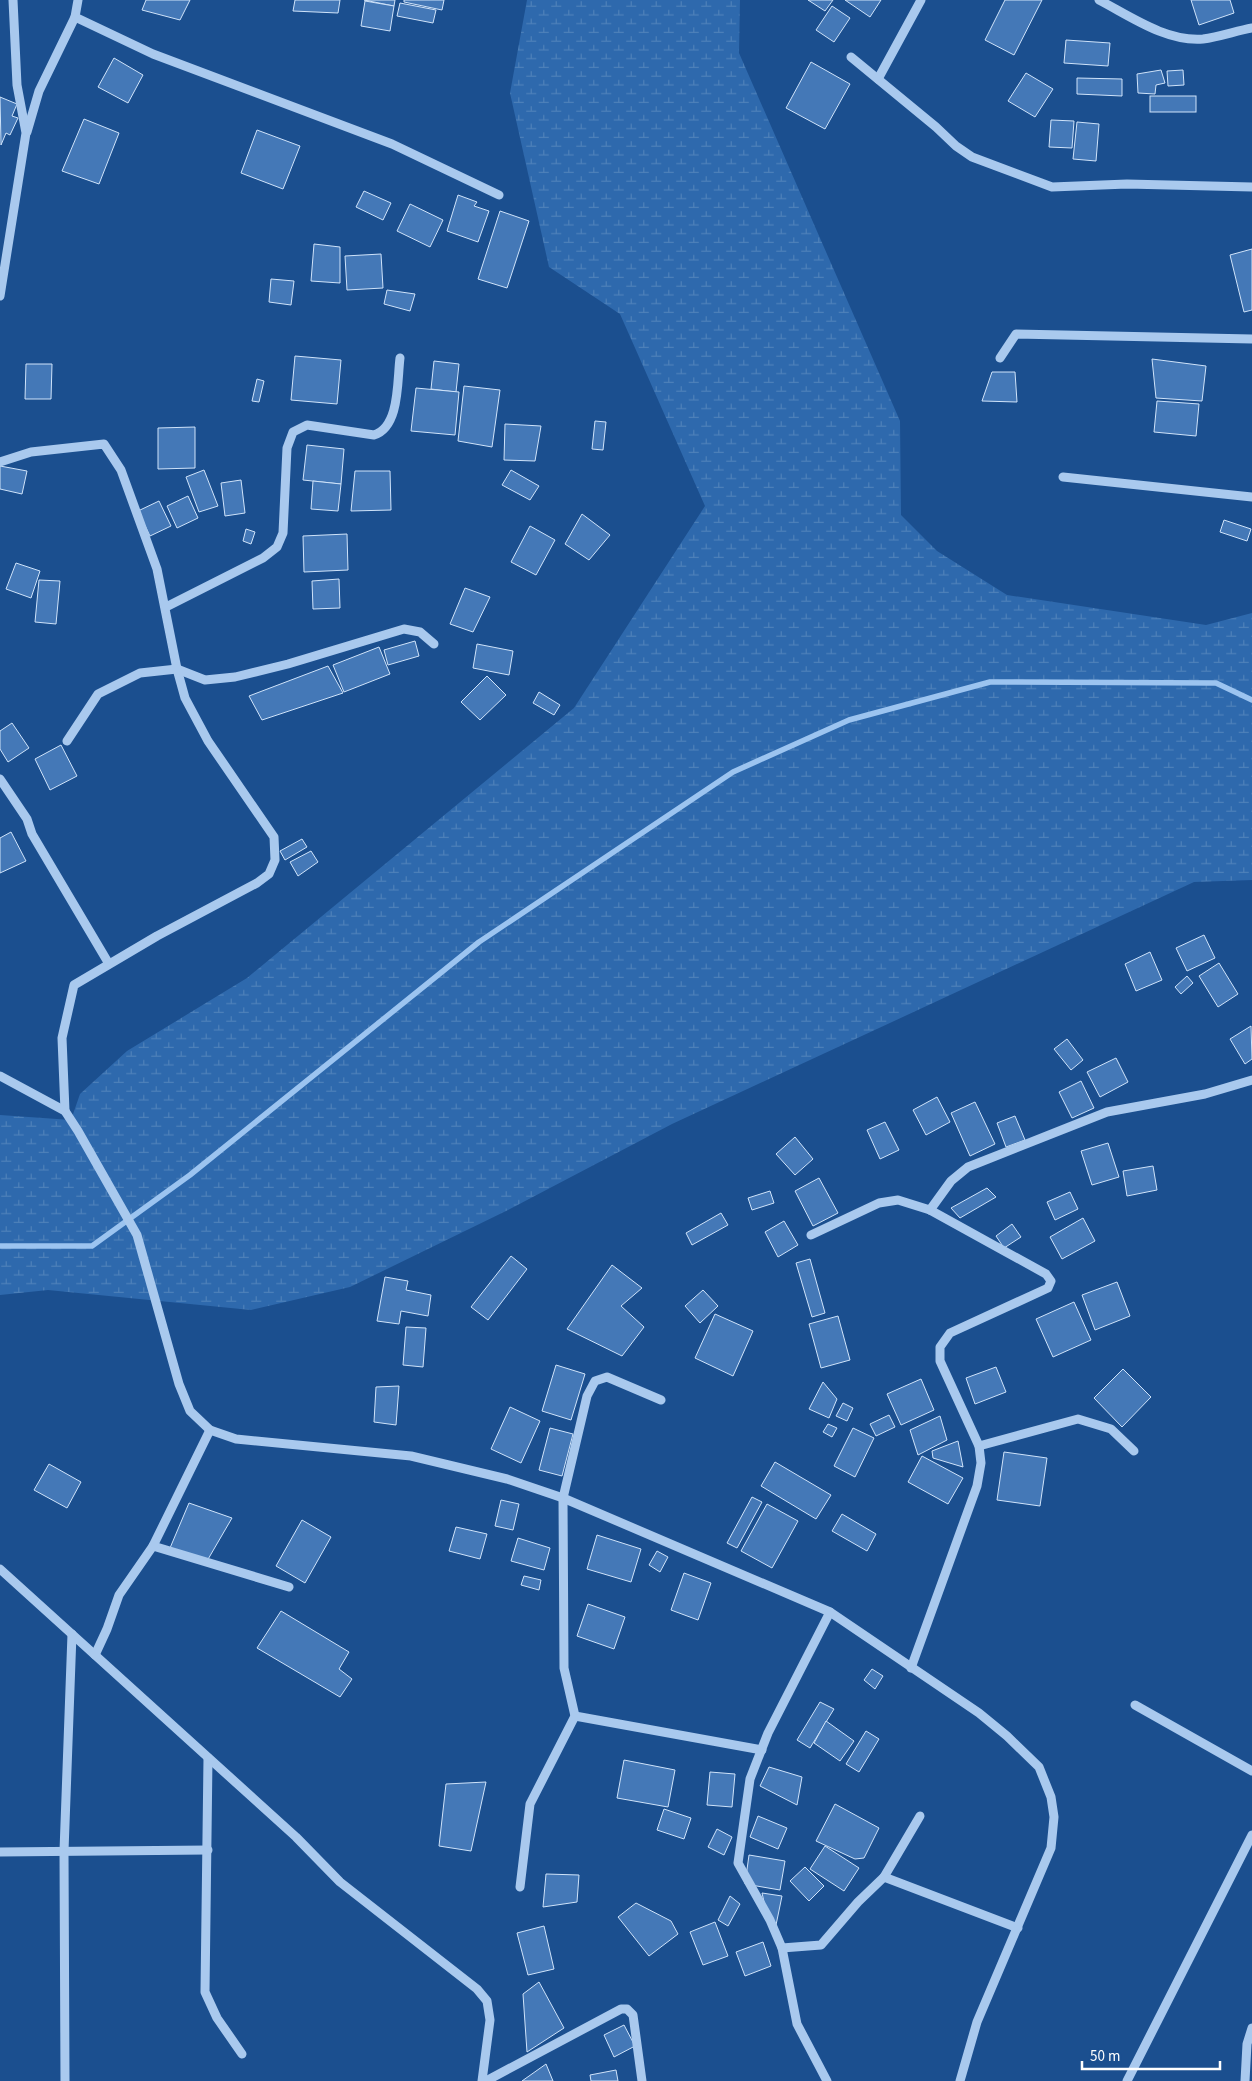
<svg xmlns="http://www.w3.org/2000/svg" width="1252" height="2081" viewBox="0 0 1252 2081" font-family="'Source Sans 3',sans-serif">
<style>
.wetland{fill:url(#wetland-marsh)}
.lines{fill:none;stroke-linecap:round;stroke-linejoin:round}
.stream{stroke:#9cc4f0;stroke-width:5.5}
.building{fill:#4478b7;stroke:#cfe3fa}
.minor{stroke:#a9c9ee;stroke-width:9}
</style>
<defs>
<pattern id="wetland-marsh" width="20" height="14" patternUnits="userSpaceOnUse" patternTransform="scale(1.25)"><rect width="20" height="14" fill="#2e69ad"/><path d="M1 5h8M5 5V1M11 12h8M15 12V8" fill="none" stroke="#4d80b9"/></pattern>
</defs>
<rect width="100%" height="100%" fill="#1b4f8f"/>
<polygon class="wetland" points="527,0 740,0 739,53 900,421 901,515 937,551 1007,595 1206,625 1252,613 1252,880 1194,882 672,1124 506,1211 350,1287 251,1310 48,1290 0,1295 0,1115 71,1120 80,1094 127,1051 247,978 574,708 705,506 620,314 549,267 510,93"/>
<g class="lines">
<polyline class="stream" points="0,1246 92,1246 190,1175 479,942 733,772 849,720 990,682 1216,683 1252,700"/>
</g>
<g class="building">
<polygon points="146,0 190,0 180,20 142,10"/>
<polygon points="295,0 340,0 338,13 293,11"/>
<polygon points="364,0 395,0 394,6"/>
<polygon points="404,0 444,0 442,10 404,2"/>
<polygon points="808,0 833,0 825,11"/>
<polygon points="845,0 881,0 870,17"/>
<polygon points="1005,0 1042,0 1014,55 985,40"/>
<polygon points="1191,0 1230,0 1234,13 1199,25"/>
<polygon points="365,1 394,6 390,31 361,26"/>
<polygon points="400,3 436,10 433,23 397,16"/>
<polygon points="832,6 850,18 834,42 816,30"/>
<polygon points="1066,40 1110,43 1108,66 1064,63"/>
<polygon points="114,58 143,75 128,103 98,87"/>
<polygon points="811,62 850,84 825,129 786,108"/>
<polygon points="1161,70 1165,83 1156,85 1155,94 1138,93 1137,74"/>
<polygon points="1183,70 1184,85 1168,86 1167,71"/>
<polygon points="1026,73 1053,89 1035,117 1008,101"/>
<polygon points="1077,78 1122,79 1122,96 1077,94"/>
<rect x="1150" y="96" width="46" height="16"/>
<polygon points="0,97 17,104 12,116 18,118 10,135 6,133 1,145"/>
<polygon points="84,119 119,133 99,184 62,171"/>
<polygon points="1051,120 1074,121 1072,148 1049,147"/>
<polygon points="1077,122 1099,124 1096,161 1073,159"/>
<polygon points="257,130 300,146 283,189 241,173"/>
<polygon points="364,191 391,203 383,220 356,207"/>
<polygon points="458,195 477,202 474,206 489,211 478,242 447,231"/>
<polygon points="410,204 443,220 430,247 397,231"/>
<polygon points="500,211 529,221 507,288 478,279"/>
<polygon points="314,244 340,247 340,283 311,281"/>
<polygon points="1252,249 1252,310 1244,312 1230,255"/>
<polygon points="381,254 383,288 347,290 345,256"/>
<polygon points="271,279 294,281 291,305 269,302"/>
<polygon points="387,290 415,294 410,311 384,304"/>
<polygon points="295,356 341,360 337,404 291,400"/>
<polygon points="1152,359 1206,366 1202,401 1156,398"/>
<polygon points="434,361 459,364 456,392 431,389"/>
<polygon points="26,364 52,364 51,399 25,399"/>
<polygon points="992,372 1015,372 1017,402 982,401"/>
<polygon points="257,379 264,381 259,402 252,401"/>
<polygon points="464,386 500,390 492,447 458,441"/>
<polygon points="416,388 459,392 455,435 411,431"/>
<polygon points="1157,401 1199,404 1196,436 1154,432"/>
<polygon points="595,421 606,422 603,450 592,449"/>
<polygon points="505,424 541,426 535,461 504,460"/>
<polygon points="195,427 195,468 158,469 158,428"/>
<polygon points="307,445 344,449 341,484 303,480"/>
<polygon points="0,466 27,471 22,494 0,489"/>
<polygon points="204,470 218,506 199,512 186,477"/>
<polygon points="511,470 539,486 530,500 502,485"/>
<polygon points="355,471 390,471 391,510 351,511"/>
<polygon points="241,480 245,513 225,516 221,483"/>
<polygon points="313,481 341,484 338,511 311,509"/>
<polygon points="188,496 198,518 177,528 167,506"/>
<polygon points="159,501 171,526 150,536 138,511"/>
<polygon points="582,514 610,535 589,560 565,544"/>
<polygon points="1224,520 1251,529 1247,541 1220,532"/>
<polygon points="530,526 555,540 536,575 511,562"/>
<polygon points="246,529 255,532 251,544 243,541"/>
<polygon points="347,534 348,570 304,572 303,536"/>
<polygon points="16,563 40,571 31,598 6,589"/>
<polygon points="339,579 340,608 313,609 312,581"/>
<polygon points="39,580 60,581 56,624 35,622"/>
<polygon points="465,588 490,597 473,632 450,624"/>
<polygon points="415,641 419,656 388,665 384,650"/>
<polygon points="477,644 513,651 509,675 473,668"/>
<polygon points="379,647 390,674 344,692 333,665"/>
<polygon points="328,666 343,693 262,720 249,696"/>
<polygon points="487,676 506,695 480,720 461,702"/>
<polygon points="539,692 560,705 554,715 533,703"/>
<polygon points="12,723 29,748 8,762 0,749 0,731"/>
<polygon points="61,745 77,776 50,790 35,759"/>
<polygon points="11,832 26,861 0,873 0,838"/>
<polygon points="302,839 307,847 285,860 280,851"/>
<polygon points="311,851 318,862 298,876 290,862"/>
<polygon points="1204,935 1215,958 1187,971 1176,948"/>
<polygon points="1150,952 1162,980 1136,991 1125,964"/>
<polygon points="1219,963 1238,994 1218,1007 1199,976"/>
<polygon points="1187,976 1193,983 1181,994 1175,987"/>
<polygon points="1251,1026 1252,1059 1245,1064 1230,1039"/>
<polygon points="1067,1039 1083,1060 1071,1070 1054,1049"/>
<polygon points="1116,1058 1128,1082 1100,1097 1087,1072"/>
<polygon points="1081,1081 1094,1108 1072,1118 1059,1092"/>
<polygon points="937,1097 950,1122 926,1135 913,1110"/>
<polygon points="975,1102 995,1144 970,1156 951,1113"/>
<polygon points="1015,1116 1025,1140 1006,1147 997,1123"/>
<polygon points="885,1122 899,1150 880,1159 867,1130"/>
<polygon points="795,1137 813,1159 795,1175 776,1154"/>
<polygon points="1108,1143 1119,1177 1092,1185 1081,1151"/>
<polygon points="1153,1166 1157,1190 1127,1196 1123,1171"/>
<polygon points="819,1178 838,1213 813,1226 795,1191"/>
<polygon points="987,1188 996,1197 960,1218 951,1208"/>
<polygon points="770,1191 774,1203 752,1210 748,1198"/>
<polygon points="1070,1192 1078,1209 1055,1220 1047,1202"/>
<polygon points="721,1213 728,1225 692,1245 686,1233"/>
<polygon points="1083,1218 1095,1241 1062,1259 1050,1237"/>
<polygon points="784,1221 798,1245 778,1257 765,1232"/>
<polygon points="1012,1224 1021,1237 1004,1248 996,1236"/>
<polygon points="511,1256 527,1269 488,1320 471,1307"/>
<polygon points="810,1259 825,1313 812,1317 796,1263"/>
<polygon points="612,1265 642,1288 621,1306 644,1327 622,1356 567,1329"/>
<polygon points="385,1277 408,1281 406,1290 431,1295 428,1316 401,1311 399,1324 377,1321"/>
<polygon points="1117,1282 1130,1316 1095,1330 1082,1295"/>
<polygon points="703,1290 718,1306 700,1323 685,1306"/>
<polygon points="1074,1302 1091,1340 1053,1357 1036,1319"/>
<polygon points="715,1314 753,1331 733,1376 695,1358"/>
<polygon points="838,1316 850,1360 821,1368 809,1324"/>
<polygon points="406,1327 426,1328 423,1367 403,1365"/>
<polygon points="556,1365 585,1374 571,1420 542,1411"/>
<polygon points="996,1367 1006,1392 975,1404 966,1378"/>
<polygon points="1123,1369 1151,1397 1122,1427 1094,1398"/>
<polygon points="921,1379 934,1410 901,1425 887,1394"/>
<polygon points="823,1382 837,1399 829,1418 809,1409"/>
<polygon points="399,1386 396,1425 374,1422 376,1387"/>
<polygon points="843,1403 853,1408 847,1421 836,1416"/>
<polygon points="510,1407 540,1421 521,1463 491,1449"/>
<polygon points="889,1415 895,1427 876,1436 870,1424"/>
<polygon points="940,1416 947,1440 918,1455 910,1430"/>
<polygon points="828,1424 837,1428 832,1437 823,1432"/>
<polygon points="550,1428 573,1434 562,1476 539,1470"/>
<polygon points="853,1428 874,1438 855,1477 834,1466"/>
<polygon points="958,1441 963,1467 933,1458 932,1451"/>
<polygon points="1004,1452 1047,1458 1040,1506 997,1500"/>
<polygon points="922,1456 963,1478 948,1504 908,1482"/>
<polygon points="775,1462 831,1495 816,1519 761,1486"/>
<polygon points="49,1464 81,1482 67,1508 34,1490"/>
<polygon points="752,1497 762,1502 737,1548 727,1543"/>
<polygon points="501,1500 519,1504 513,1530 495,1526"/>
<polygon points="189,1503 232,1518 207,1561 170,1548"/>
<polygon points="767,1504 798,1521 772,1568 741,1551"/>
<polygon points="842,1514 876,1534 867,1551 832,1531"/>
<polygon points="302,1520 331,1537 305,1583 276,1566"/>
<polygon points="456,1527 487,1534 480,1559 449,1551"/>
<polygon points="597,1535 641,1549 631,1582 587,1569"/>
<polygon points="518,1538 550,1548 544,1570 511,1561"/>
<polygon points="657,1551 668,1557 660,1572 649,1565"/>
<polygon points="684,1573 711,1583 698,1620 671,1610"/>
<polygon points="524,1576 541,1580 539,1590 521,1585"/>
<polygon points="588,1604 625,1617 614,1649 577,1636"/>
<polygon points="281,1611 349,1652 339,1669 352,1679 340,1697 257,1648"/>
<polygon points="872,1669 883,1676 875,1689 864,1680"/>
<polygon points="820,1702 834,1709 810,1748 797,1740"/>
<polygon points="826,1721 854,1741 840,1761 814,1743"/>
<polygon points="866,1731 879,1739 859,1772 846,1764"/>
<polygon points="624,1760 675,1770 668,1807 617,1798"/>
<polygon points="769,1767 802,1777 797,1805 760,1786"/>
<polygon points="710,1772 735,1774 732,1807 707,1805"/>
<polygon points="486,1782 471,1851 439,1846 446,1784"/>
<polygon points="835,1804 879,1828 864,1858 855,1859 816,1841"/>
<polygon points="664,1809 691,1818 684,1839 657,1830"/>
<polygon points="758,1816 787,1828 778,1849 750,1837"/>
<polygon points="717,1829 732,1837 724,1855 708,1847"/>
<polygon points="825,1846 859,1868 844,1891 810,1869"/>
<polygon points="749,1855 785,1861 780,1890 745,1884"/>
<polygon points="805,1867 824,1886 809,1901 790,1881"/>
<polygon points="546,1874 579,1875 577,1902 543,1907"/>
<polygon points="762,1893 782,1896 776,1925 765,1906"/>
<polygon points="730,1896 740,1904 728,1926 718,1920"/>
<polygon points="636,1903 671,1921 678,1934 649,1956 618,1917"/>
<polygon points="715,1922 728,1956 703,1965 690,1932"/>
<polygon points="544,1926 554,1969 528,1975 517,1933"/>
<polygon points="763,1942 771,1966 745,1976 736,1952"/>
<polygon points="539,1982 564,2028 527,2052 523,1994"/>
<polygon points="624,2025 635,2046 614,2057 604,2035"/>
<polygon points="546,2064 553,2081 522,2081"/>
<polygon points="616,2070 618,2081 591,2081 590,2075"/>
</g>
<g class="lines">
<g class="minor">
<path d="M 1099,0 C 1130,16 1166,42 1203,39 C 1219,37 1236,31 1252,28"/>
<polyline points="75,17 153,54 392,144 499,195"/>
<polyline points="851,57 936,127 956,146 972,157 1052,187 1127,184 1252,187"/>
<polyline points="878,79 921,0"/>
<polyline points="27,132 39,91 75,17 78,0"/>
<polyline points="0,296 26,133 17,85 13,0"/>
<polyline points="1000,358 1016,334 1252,339"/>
<polyline points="0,462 31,452 104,444 121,470 157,569 177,669 185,698 208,741 274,837 275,860 269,874 257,883 157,936 74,985 62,1038 65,1111"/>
<polyline points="1063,477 1252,497"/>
<path d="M 166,607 L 263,558 L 277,547 L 283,533 L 287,448 L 293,432 L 307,425 L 374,435 C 400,427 397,381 400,358"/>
<polyline points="67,741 98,694 140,673 177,669 205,680 235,677 288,664 404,629 420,632 434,644"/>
<polyline points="0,779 27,819 32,834 109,964"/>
<polyline points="0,1076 65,1111 78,1131 137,1235 179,1384 190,1411 210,1430 236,1439 411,1456 507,1479 563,1498 830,1612 979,1713 1007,1736 1039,1767 1051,1797 1054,1817 1051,1848 977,2022 960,2081"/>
<polyline points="930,1210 951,1181 968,1167 1107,1112 1205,1094 1252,1080"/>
<polyline points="811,1235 879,1203 898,1200 930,1210 1046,1274 1051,1281 1048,1288 950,1333 940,1347 940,1361 979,1446 981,1463 977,1486 911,1668"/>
<polyline points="979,1446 1078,1419 1111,1429 1134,1451"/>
<polyline points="153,1546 289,1587"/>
<polyline points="0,1569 296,1837 340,1882 477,1989 487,2001 490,2020 482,2081"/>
<polyline points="95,1655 107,1629 119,1595 153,1546 210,1430"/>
<polyline points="1135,1705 1252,1771"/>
<polyline points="575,1716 762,1750"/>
<polyline points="208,1758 205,1992 217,2018 242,2054"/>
<polyline points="0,1852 208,1850"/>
<polyline points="884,1877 1018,1928"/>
<polyline points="520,1887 530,1804 575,1716 564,1668 563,1498 587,1396 595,1381 607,1377 661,1400"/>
<polyline points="782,1948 821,1945 858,1902 884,1877 920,1816"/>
<polyline points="65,2081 64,1851 72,1634"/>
<polyline points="486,2081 621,2009 627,2009 633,2015 642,2081"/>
<polyline points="827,2081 797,2024 782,1948 770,1920 738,1863 750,1779 768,1733 830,1612"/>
<polyline points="1127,2081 1252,1835"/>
<polyline points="1245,2081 1247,2044 1252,2028"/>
</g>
</g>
<path d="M1082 2061v8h138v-8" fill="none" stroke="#ffffff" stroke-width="2.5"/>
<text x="1090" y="2061" font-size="15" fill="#ffffff" stroke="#1b4f8f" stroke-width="4" paint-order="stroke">50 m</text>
</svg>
